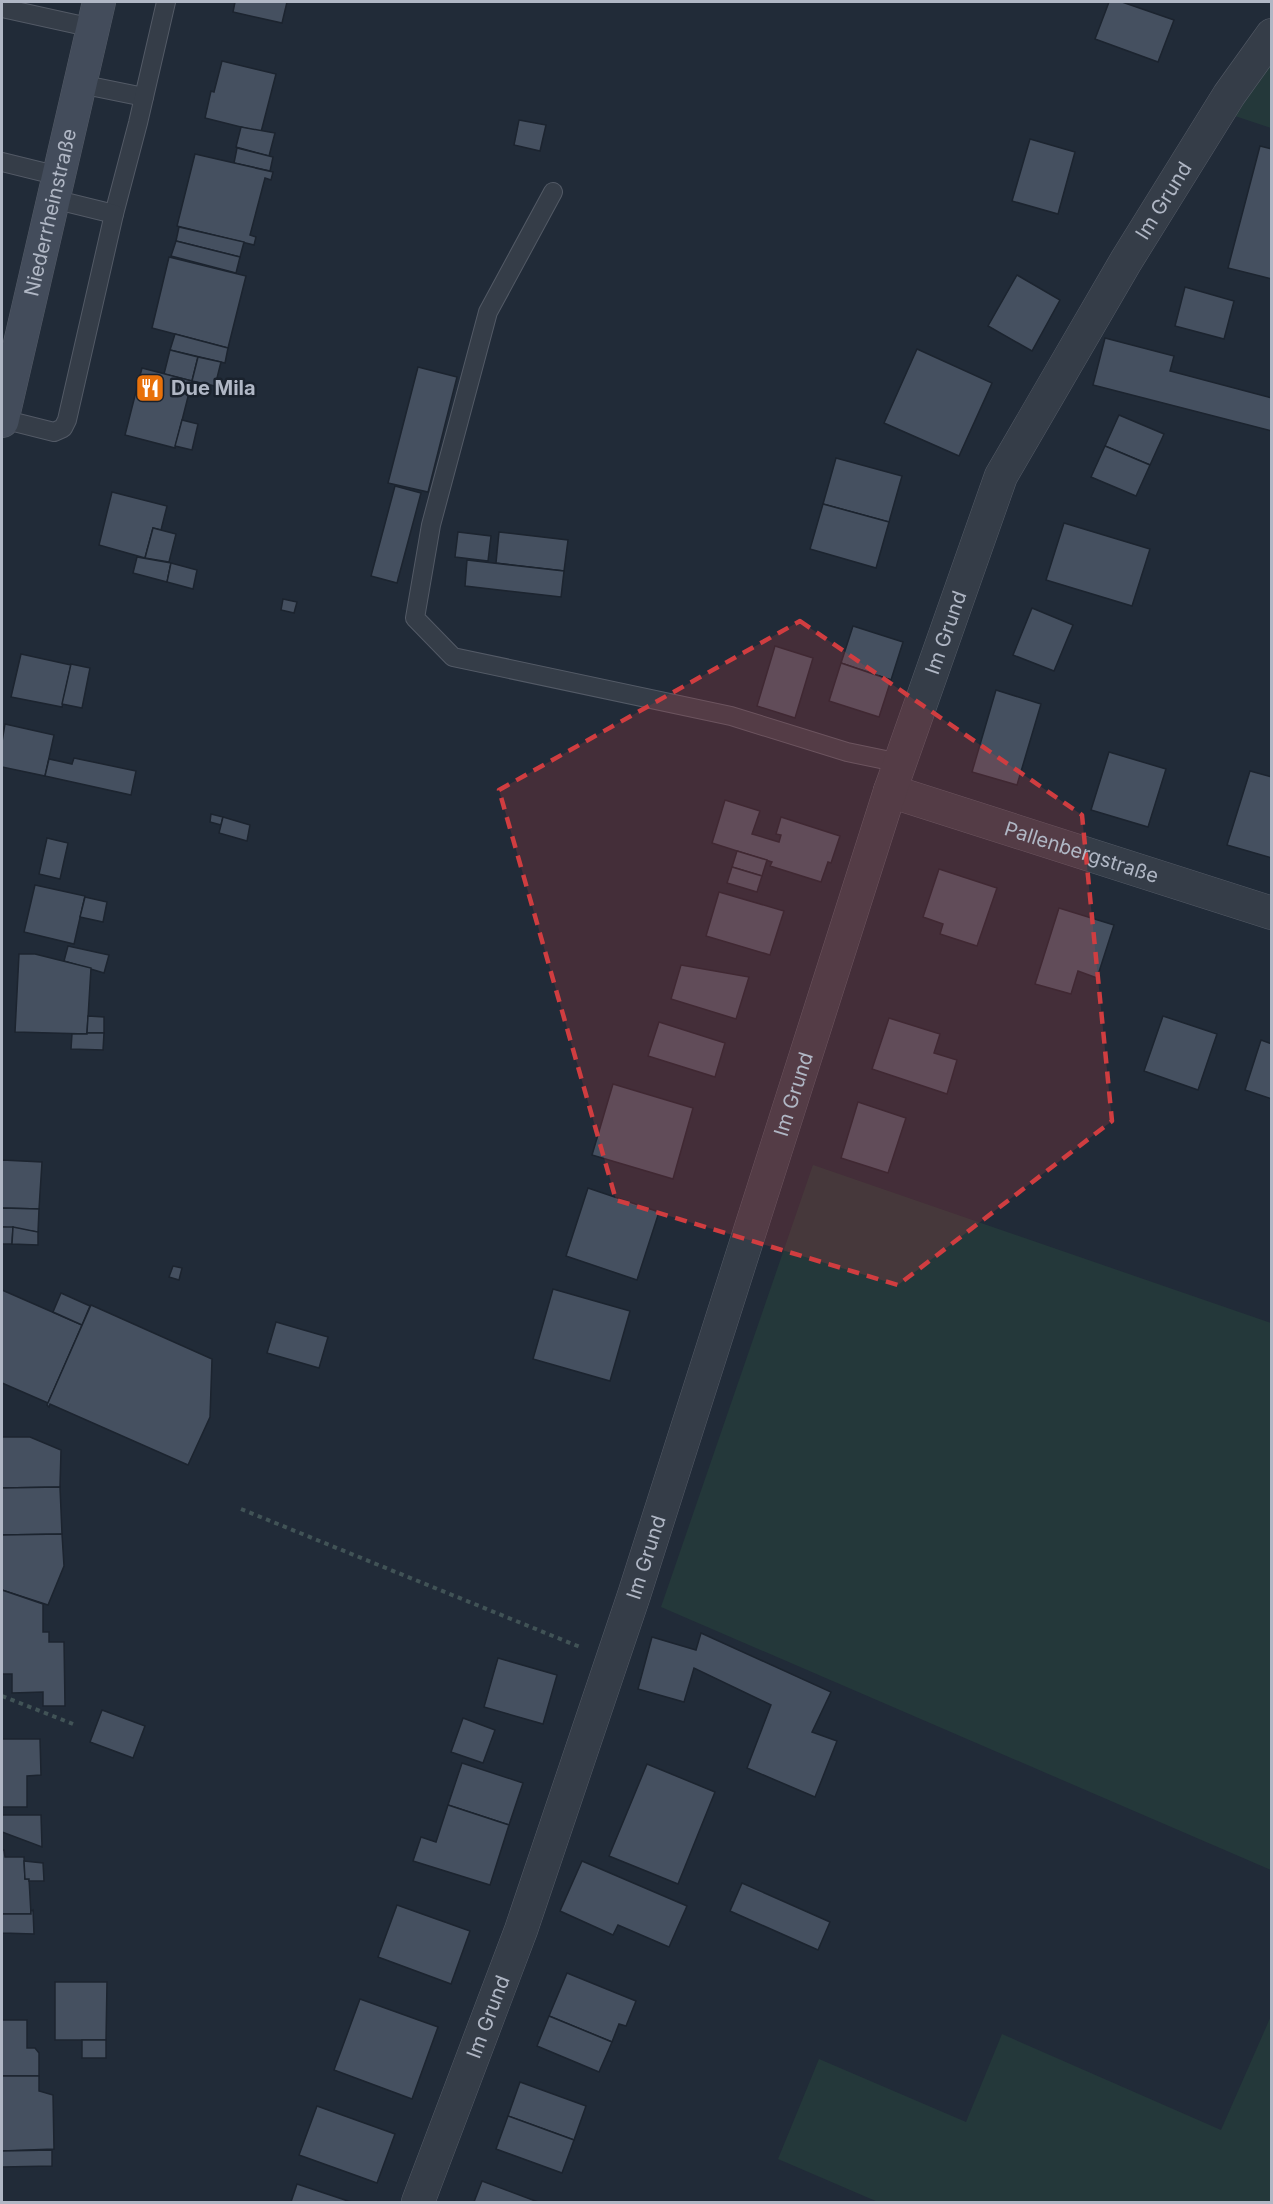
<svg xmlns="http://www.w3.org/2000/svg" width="1273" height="2204" viewBox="0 0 1273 2204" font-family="Inter,sans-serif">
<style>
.green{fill:#24383a}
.building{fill:#455060;stroke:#1c242f;stroke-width:1.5}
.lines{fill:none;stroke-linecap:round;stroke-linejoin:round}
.lane-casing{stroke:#535a66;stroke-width:20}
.street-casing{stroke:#535a66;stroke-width:34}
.secondary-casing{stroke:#535a66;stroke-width:34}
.path{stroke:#415356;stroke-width:4;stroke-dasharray:4.5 4.5;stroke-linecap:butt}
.lane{stroke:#353d48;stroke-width:18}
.street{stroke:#353d48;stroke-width:33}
.secondary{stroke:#434c5b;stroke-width:33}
.marked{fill:#d03d40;fill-opacity:0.2;stroke:#d03d40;stroke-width:4.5;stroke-dasharray:12 8;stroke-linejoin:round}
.labels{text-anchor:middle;stroke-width:5;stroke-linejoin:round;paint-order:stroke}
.street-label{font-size:20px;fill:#b0b7c5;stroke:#1a222d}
.poi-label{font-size:20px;font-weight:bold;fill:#b0b7c5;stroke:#1a222d;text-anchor:start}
</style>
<rect width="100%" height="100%" fill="#212b38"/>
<g class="green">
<polygon points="1271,62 1271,128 1235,116"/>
<polygon points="813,1165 1271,1323 1271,1870 661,1607"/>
<polygon points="1271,2016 1271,2202 878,2202 778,2159 819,2059 966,2122 1002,2034 1221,2130"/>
</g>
<g class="building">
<polygon points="235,2 287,2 282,23 233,12"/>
<polygon points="1109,2 1122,2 1174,20 1158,62 1095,39"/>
<polygon points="222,61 276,74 261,132 205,118 211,91 214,92"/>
<polygon points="519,120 546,125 540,151 514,145"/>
<polygon points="241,127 275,133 269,156 236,147"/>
<polygon points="1030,139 1075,152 1058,214 1012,201"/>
<polygon points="1260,146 1272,149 1272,279 1228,268"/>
<polygon points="237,148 273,157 270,171 234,163"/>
<polygon points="195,154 273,172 271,180 265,178 250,235 256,237 254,245 177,226"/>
<polygon points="179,227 244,242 240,257 176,241"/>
<polygon points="176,241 240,257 236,273 171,256"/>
<polygon points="169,257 246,276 228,348 152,328"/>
<polygon points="1017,275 1060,300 1032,351 988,326"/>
<polygon points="1185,287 1234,301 1224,339 1175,326"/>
<polygon points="175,334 228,348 225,363 170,350"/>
<polygon points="1105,338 1174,356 1170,371 1272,398 1272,431 1093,385"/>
<polygon points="917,349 992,383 959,456 884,423"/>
<polygon points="170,350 198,357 192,381 164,374"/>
<polygon points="198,357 221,362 215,386 192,381"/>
<polygon points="418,367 457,377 428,492 388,483"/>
<polygon points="142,368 192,381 175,448 125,435"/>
<polygon points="1119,415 1164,434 1150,465 1105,446"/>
<polygon points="182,420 198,424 192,450 175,446"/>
<polygon points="1105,446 1150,465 1136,496 1091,477"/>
<polygon points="836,458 902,476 889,522 823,504"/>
<polygon points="395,486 421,493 397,583 371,576"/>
<polygon points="112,492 167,506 161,530 153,528 145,558 99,545"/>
<polygon points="823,504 889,522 876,568 810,549"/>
<polygon points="1064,523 1150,549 1132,606 1046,580"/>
<polygon points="153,528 176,534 169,562 145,558"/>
<polygon points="458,532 491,536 488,561 455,557"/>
<polygon points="499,532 568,540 564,571 496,563"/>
<polygon points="137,557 171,563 167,582 133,573"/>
<polygon points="467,560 564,571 561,597 465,586"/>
<polygon points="171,563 197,570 193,589 167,582"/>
<polygon points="283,599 297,602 294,613 281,610"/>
<polygon points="1032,608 1073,625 1054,671 1013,655"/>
<polygon points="853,626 903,642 891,680 841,663"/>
<polygon points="775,646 813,658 795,718 757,706"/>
<polygon points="21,654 71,665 62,707 11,697"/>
<polygon points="841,663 891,680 879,717 829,701"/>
<polygon points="71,664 90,668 82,708 62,704"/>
<polygon points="996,690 1041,704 1017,785 972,772"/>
<polygon points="5,724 54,735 45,776 2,767 2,742"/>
<polygon points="1109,752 1166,769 1148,827 1091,810"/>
<polygon points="74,758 136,771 131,795 45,776 49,759 72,764"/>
<polygon points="1250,771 1272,777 1272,858 1227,845"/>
<polygon points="725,800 760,811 752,834 779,842 781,835 776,834 781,817 840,836 831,863 828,862 821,882 770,866 772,862 712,843"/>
<polygon points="211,814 223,817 221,825 210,822"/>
<polygon points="223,817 250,825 247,841 219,833"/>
<polygon points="47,838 68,843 60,879 39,874"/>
<polygon points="737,851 767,860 762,876 732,867"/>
<polygon points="732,867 762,876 757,892 727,883"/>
<polygon points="939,869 997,888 977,946 940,934 943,924 923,917"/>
<polygon points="35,885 85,896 74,944 24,932"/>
<polygon points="719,892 784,911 770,955 706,936"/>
<polygon points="85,897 107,902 103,922 80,917"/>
<polygon points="1059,908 1114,925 1097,978 1078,971 1071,994 1035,984"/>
<polygon points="68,946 109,955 104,973 64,961"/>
<polygon points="19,954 35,954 91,968 87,1034 15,1032"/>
<polygon points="681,965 749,977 736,1019 671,999"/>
<polygon points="88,1016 104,1017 104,1033 87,1033"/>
<polygon points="1163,1016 1217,1034 1198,1090 1144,1071"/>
<polygon points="889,1018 940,1034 934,1053 957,1060 947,1094 872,1069"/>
<polygon points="659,1022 725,1043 715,1077 648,1056"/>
<polygon points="87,1033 104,1033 103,1050 71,1049 72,1034 87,1034"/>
<polygon points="1261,1040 1272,1044 1272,1099 1245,1090"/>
<polygon points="613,1084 693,1108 673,1179 592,1155"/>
<polygon points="858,1102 906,1118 888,1173 841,1158"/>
<polygon points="2,1160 42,1162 39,1209 2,1208"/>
<polygon points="588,1188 659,1212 637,1280 566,1256"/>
<polygon points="2,1208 39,1209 38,1232 2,1227"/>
<polygon points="2,1227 13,1227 12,1244 2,1244"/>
<polygon points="13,1227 38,1232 38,1245 12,1244"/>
<polygon points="173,1266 182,1268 179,1280 169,1277"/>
<polygon points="553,1289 630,1311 610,1381 533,1359"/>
<polygon points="2,1290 82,1325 48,1403 2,1383"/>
<polygon points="61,1293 90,1306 82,1325 53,1312"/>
<polygon points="91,1305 212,1359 210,1417 188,1465 50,1404 49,1407 47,1405"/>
<polygon points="276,1322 328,1337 319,1368 267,1353"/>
<polygon points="2,1437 30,1437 61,1450 60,1487 2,1488"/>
<polygon points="60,1487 62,1534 2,1535 2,1488"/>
<polygon points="62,1534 64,1566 48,1605 2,1590 2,1535"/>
<polygon points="2,1590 43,1604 43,1632 49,1632 49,1642 64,1642 65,1706 43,1706 43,1692 12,1693 12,1674 2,1674"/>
<polygon points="701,1633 831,1692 812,1732 837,1741 815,1797 747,1768 771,1705 694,1668 684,1702 638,1689 652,1637 696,1650"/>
<polygon points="498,1658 557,1675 543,1724 484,1707"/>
<polygon points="102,1710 145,1726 133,1758 90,1742"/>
<polygon points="463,1718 495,1730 483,1763 451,1752"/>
<polygon points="2,1739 40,1739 41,1775 27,1776 27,1807 2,1807"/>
<polygon points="462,1763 523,1783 509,1825 448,1805"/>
<polygon points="647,1764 715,1792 678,1884 609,1856"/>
<polygon points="448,1805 509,1825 490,1885 413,1861 421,1837 436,1842"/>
<polygon points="2,1815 41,1815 42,1847 2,1832"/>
<polygon points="2,1850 4,1850 5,1857 24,1857 25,1879 29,1879 31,1914 2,1914"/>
<polygon points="24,1861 43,1863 44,1881 29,1881 29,1879 25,1879"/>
<polygon points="582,1861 687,1906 669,1947 618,1925 613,1935 560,1911"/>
<polygon points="742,1883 830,1922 818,1950 730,1911"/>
<polygon points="397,1905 470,1931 451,1984 378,1957"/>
<polygon points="33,1910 34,1934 2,1933 2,1914 31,1914 31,1911"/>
<polygon points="567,1973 636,2001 626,2026 619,2024 612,2042 549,2016"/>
<polygon points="55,1982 107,1982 106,2040 55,2040"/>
<polygon points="360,1999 438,2027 412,2099 334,2070"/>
<polygon points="549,2016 612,2042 599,2072 537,2046"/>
<polygon points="2,2020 27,2020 27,2048 35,2048 39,2053 39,2076 2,2076"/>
<rect x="82" y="2040" width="24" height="18"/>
<polygon points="2,2076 39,2076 39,2091 53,2095 54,2149 2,2151"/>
<polygon points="520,2082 586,2106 574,2140 508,2116"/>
<polygon points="317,2106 395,2134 377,2183 299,2155"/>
<polygon points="508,2116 574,2140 562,2173 496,2149"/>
<polygon points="52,2150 52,2166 2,2167 2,2151"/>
<polygon points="482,2181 538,2202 474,2202"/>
<polygon points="297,2184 351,2202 291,2202"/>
</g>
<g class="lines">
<g class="lane-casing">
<g id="lane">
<polyline points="2,8 93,28"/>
<polyline points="80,84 144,97"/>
<polyline points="2,162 59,176"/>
<polyline points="553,192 488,312 431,525 415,618 453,657 731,716 847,752 900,763"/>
<polyline points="114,214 138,123 166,2"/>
<polyline points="2,419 54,432 63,428 67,420 114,214 53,199"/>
</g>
</g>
<g class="street-casing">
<g id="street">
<path id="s1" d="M 890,791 L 1272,913"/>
<path id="s2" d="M 418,2202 L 521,1930 L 634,1595 L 890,791 L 1001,476 L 1126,261 L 1229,95 L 1272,35"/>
</g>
</g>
<g class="secondary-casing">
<g id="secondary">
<path id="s3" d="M 2,421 L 99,2"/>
</g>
</g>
<g class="path">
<polyline points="241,1509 580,1647"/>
<polyline points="2,1696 73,1724"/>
</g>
<use href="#lane" class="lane"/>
<use href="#street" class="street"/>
<use href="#secondary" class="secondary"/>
</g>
<path class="marked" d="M 800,621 L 1082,815 L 1112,1121 L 898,1285 L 616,1200 L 499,790 Z"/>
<defs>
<g id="restaurant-square" transform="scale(1.5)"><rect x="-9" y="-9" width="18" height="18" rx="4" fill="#e8710a" stroke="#1a222d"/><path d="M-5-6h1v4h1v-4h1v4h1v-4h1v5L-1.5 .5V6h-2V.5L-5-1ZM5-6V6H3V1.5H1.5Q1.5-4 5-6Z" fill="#fff"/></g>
</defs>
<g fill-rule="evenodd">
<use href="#restaurant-square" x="150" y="388"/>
</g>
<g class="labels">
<g class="street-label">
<text dy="7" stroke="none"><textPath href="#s2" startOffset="2142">Im Grund</textPath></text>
<text dy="7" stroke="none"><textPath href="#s3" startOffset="214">Niederrheinstraße</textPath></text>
<text dy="7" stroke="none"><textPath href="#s2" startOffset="1656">Im Grund</textPath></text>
<text dy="7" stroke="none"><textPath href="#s1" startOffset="201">Pallenbergstraße</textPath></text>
<text dy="7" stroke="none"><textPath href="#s2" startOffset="1170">Im Grund</textPath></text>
<text dy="7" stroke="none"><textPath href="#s2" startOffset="684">Im Grund</textPath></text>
<text dy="7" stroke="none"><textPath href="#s2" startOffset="198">Im Grund</textPath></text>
</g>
<g class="poi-label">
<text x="171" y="395">Due Mila</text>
</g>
</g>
<rect width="1273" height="2204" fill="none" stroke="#b0b7c5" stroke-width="6"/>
</svg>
